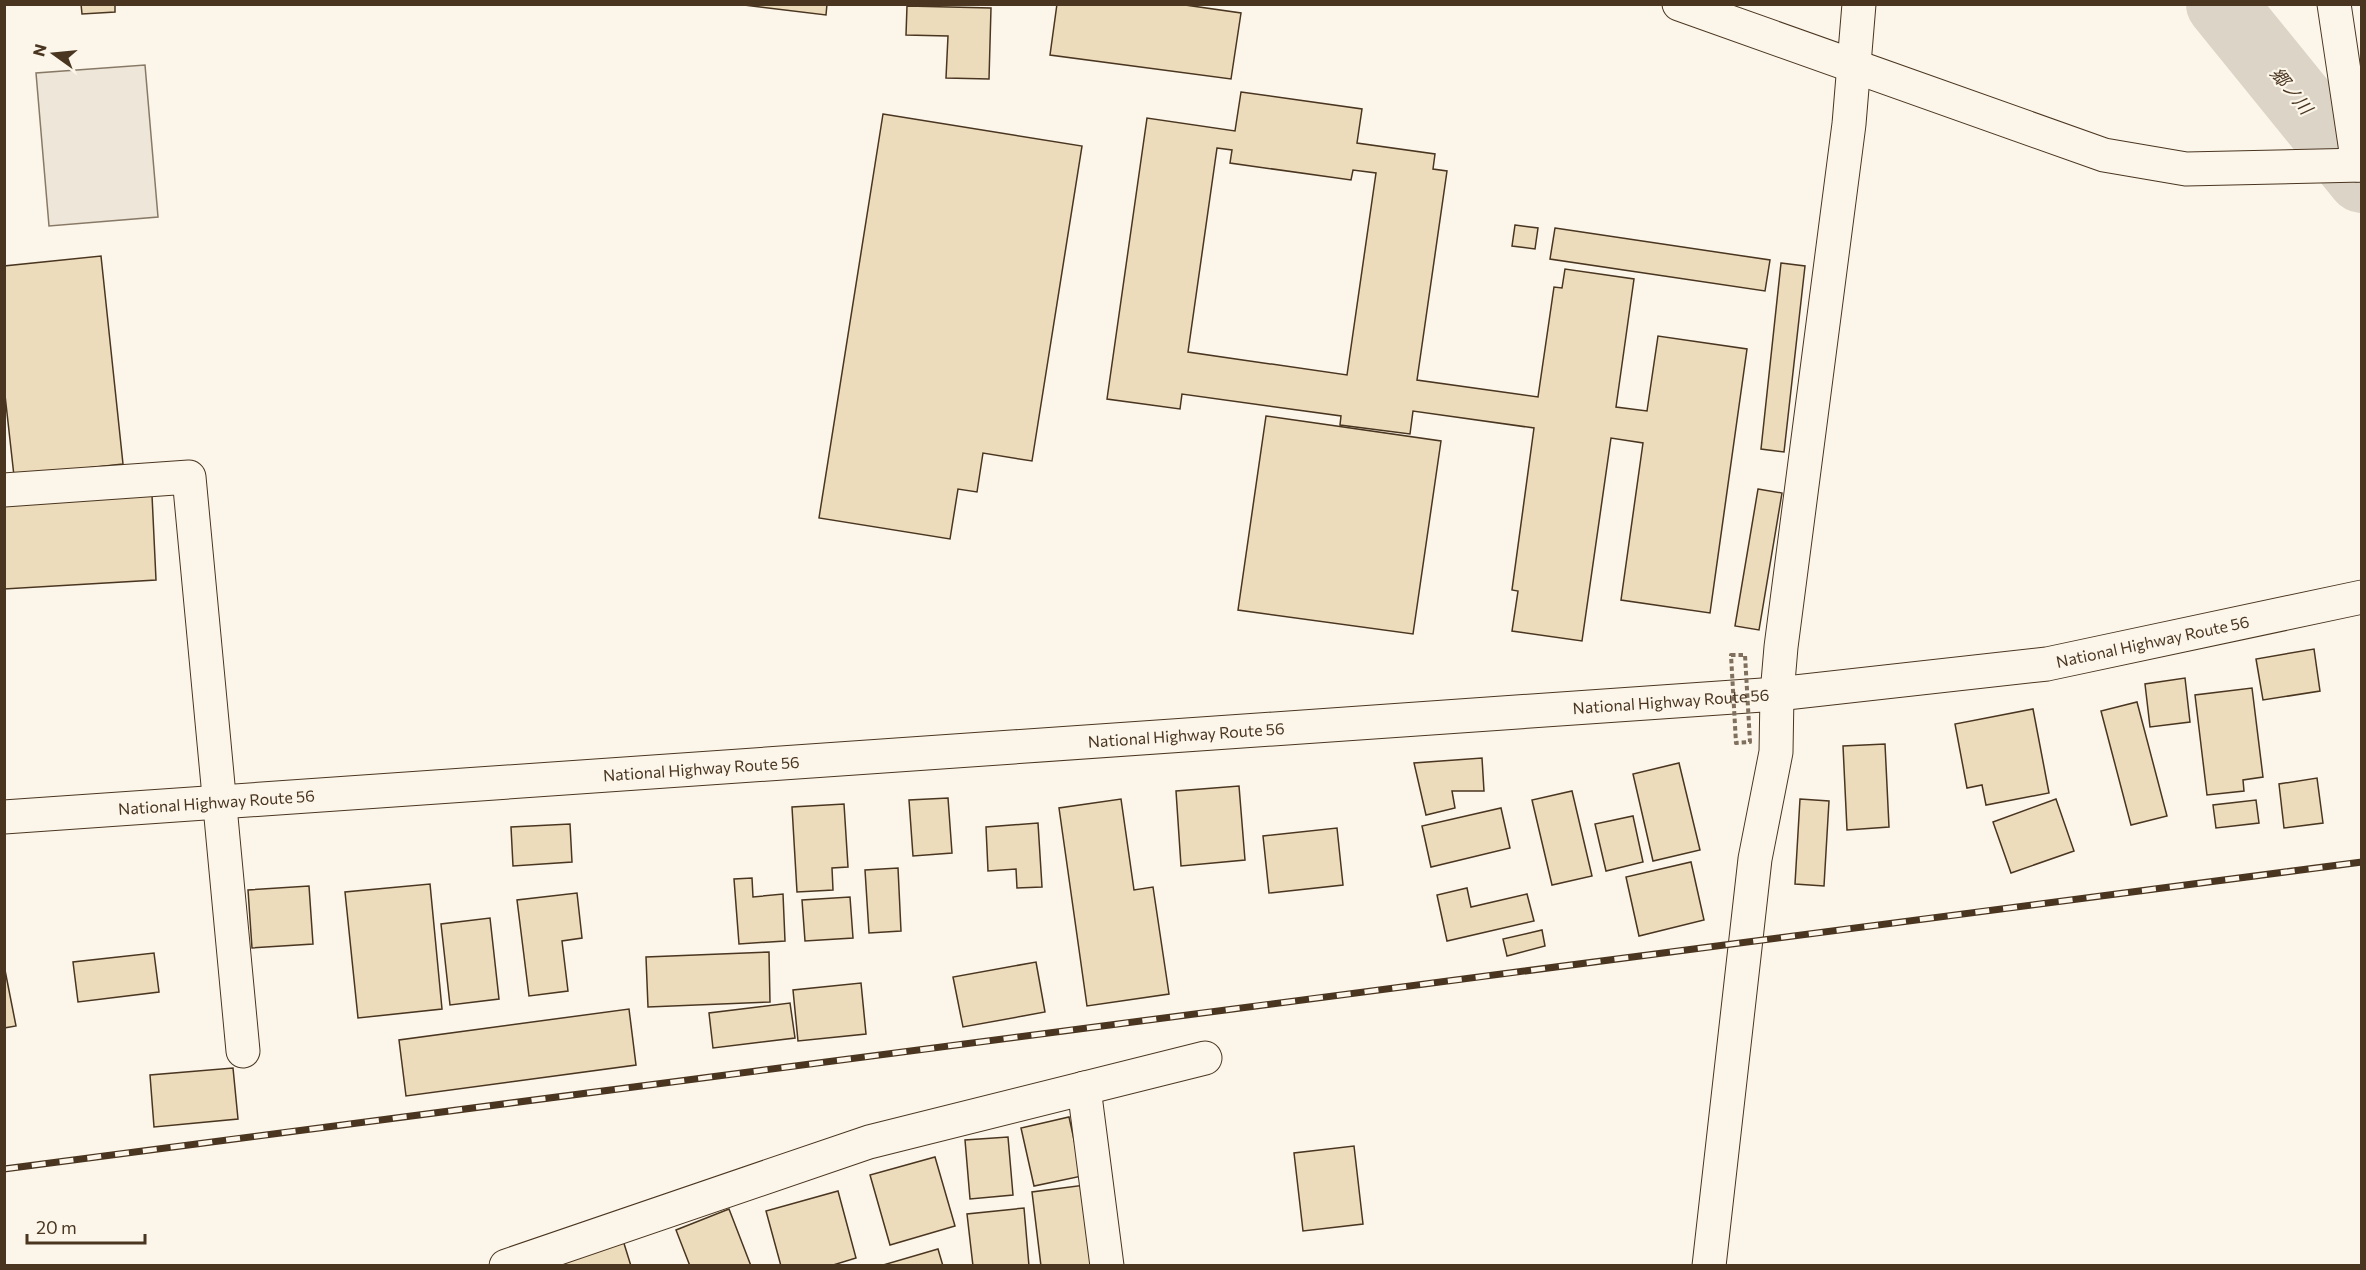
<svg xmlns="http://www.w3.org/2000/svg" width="2366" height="1270" viewBox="0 0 2366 1270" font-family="Commissioner,'Noto Sans JP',sans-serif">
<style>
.green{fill:#ede6d9;stroke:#887966;stroke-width:1.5}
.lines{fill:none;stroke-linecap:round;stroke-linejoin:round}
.river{stroke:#dcd4c6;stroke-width:70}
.building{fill:#ecdcbc;stroke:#4a3520;stroke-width:1.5;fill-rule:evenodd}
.minor-casing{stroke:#4a3520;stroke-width:35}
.trunk-casing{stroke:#4a3520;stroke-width:35}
.minor{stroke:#fbf6e9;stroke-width:33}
.trunk{stroke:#fbf6e9;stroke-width:33}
.rail-casing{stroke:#4a3520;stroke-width:7}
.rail{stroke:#fbf6e9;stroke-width:4.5;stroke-dasharray:14;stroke-linecap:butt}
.path-bridge{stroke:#7f6f5c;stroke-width:4;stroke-dasharray:4.5 3;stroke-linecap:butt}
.labels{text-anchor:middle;stroke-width:4.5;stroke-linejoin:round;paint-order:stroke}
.street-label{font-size:16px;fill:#4a3520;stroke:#fbf6e9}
.water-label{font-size:18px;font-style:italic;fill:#4a3520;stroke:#fbf6e9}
</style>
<rect width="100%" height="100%" fill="#fbf6e9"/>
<polygon class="green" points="145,65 158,217 49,226 36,73"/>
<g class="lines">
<polyline class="river" points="2221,4 2362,178"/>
</g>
<g class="building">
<polygon points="81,4 115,4 115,12 82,14"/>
<polygon points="736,4 827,4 826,15"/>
<polygon points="1057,4 1178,4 1241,13 1231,79 1050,55"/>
<polygon points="907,6 991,8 989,79 946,78 948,36 906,35"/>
<path d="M 1241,92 L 1362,109 L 1357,143 L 1435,154 L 1433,169 L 1447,171 L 1417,380 L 1538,397 L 1554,287 L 1562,288 L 1565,269 L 1634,279 L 1616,407 L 1647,411 L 1658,336 L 1747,349 L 1710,613 L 1621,600 L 1643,443 L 1611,438 L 1582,641 L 1512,631 L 1518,591 L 1512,590 L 1534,428 L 1413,411 L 1410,434 L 1340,425 L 1341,416 L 1182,394 L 1180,409 L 1107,399 L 1147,118 L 1235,131 ZM 1217,148 L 1232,150 L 1230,163 L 1351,180 L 1353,170 L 1376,173 L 1347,375 L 1188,352 Z"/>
<polygon points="883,114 1082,146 1032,461 983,453 977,492 958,489 950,539 819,518"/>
<polygon points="1515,225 1538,228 1535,249 1512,246"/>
<polygon points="1555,228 1770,260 1765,291 1550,259"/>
<polygon points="101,256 123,464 14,476 4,386 4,266"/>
<polygon points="1781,263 1805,266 1784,452 1761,449"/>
<polygon points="1266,416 1441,441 1413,634 1238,610"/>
<polygon points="1758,489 1782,493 1759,630 1735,626"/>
<polygon points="152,495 156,580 4,589 4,504"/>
<polygon points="2314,649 2320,691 2263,700 2256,659"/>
<polygon points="2185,678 2190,722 2150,727 2145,684"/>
<polygon points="2252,688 2263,777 2243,780 2244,791 2207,795 2195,695"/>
<polygon points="2137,702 2167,816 2131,825 2101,711"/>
<polygon points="2033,709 2049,793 1986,805 1982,785 1967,788 1955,724"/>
<polygon points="1885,744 1889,827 1847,830 1843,746"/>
<polygon points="1482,758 1484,791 1452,791 1455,808 1426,815 1414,763"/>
<polygon points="1679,763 1700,850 1653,861 1633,774"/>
<polygon points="2317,778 2323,823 2284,828 2279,784"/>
<polygon points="1239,786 1245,860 1181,866 1176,791"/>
<polygon points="1572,791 1592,876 1552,885 1532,800"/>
<polygon points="948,798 952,853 913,856 909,800"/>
<polygon points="1121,799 1134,890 1153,887 1169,994 1087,1006 1059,808"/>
<polygon points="1800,799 1829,801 1824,886 1795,884"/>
<polygon points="2056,799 2074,851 2011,873 1993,822"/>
<polygon points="2256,800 2259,823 2216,828 2213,805"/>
<polygon points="844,804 848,867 832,868 833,890 797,892 792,807"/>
<polygon points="1501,808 1510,848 1431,867 1422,826"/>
<polygon points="1633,816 1643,862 1606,871 1595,824"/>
<polygon points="1038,823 1042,887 1017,888 1016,869 988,871 986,827"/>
<polygon points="570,824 572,862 513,866 511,827"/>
<polygon points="1337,828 1343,885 1269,893 1263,836"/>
<polygon points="1691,862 1704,920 1639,936 1626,877"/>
<polygon points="898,868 901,931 869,933 865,870"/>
<polygon points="752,878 753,897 783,894 785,941 739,944 734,879"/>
<polygon points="430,884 442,1009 358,1018 345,892"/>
<polygon points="309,886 313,944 252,948 248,890"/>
<polygon points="1467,888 1471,907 1527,894 1534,921 1447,941 1437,895"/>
<polygon points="577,893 582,938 562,941 568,991 529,996 517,900"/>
<polygon points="850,897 853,938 805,941 802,900"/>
<polygon points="490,918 499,999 450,1005 441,924"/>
<polygon points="1542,930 1545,946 1507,956 1503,939"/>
<polygon points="769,952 770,1002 648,1007 646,957"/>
<polygon points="154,953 159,992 78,1002 73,962"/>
<polygon points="1036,962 1045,1012 963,1027 953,977"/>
<polygon points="4,965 16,1026 4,1028"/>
<polygon points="861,983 866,1034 798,1041 793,990"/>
<polygon points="790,1003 795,1038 713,1048 709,1013"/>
<polygon points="629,1009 636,1065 406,1096 399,1040"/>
<polygon points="233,1068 238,1119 154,1127 150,1075"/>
<polygon points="1069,1117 1082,1176 1034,1186 1021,1128"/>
<polygon points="1008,1137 1013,1195 970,1199 965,1140"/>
<polygon points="1354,1146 1363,1224 1303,1231 1294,1153"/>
<polygon points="935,1157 955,1226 890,1245 870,1175"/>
<polygon points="1085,1185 1095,1266 1041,1266 1032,1192"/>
<polygon points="838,1191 856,1258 830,1266 781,1266 766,1211"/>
<polygon points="1024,1208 1029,1266 973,1266 967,1214"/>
<polygon points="729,1209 751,1266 690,1266 676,1230"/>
<polygon points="622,1237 631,1266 550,1266"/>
<polygon points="938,1249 943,1266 883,1266 883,1265"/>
</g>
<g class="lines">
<g class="minor-casing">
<g id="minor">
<polyline points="1679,4 2104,155 2186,169 2362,165"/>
<polyline points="2334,4 2358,165"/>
<polyline points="4,490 189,477 243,1051"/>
<polyline points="1084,1088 1107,1266"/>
<polyline points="506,1266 869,1142 1205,1058"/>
<polyline points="1709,1266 1755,859 1776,752 1777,694 1781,647 1849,124 1859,4"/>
</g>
</g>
<g class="trunk-casing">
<g id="trunk">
<path id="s1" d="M 4,817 L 1777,694 L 2047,664 L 2362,597"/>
</g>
</g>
<use href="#minor" class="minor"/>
<use href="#trunk" class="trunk"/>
<g class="rail-casing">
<polyline id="rail" points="4,1169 2362,862"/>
</g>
<use href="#rail" class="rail"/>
<polygon class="path-bridge" points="1731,655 1745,655 1750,742 1736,743"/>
</g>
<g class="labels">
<g class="street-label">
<text dy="6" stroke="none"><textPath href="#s1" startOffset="2157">National Highway Route 56</textPath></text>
<text dy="6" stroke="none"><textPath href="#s1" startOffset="1671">National Highway Route 56</textPath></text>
<text dy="6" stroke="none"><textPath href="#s1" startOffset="1185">National Highway Route 56</textPath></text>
<text dy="6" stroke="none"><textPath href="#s1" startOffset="699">National Highway Route 56</textPath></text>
<text dy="6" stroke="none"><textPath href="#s1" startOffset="213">National Highway Route 56</textPath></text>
</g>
<g class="water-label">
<text transform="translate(2291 91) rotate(51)" y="6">郷ノ川</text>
</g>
</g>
<rect width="2366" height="1270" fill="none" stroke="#4a3520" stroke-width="12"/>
<g transform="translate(54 54) rotate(285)" stroke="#fbf6e9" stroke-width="4.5" paint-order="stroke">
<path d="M0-4.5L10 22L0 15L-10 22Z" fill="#4a3520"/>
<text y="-9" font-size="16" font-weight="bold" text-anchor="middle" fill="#4a3520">N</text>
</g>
<path d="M27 1234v9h118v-9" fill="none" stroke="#4a3520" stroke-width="3"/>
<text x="36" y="1234" font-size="18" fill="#4a3520" stroke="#fbf6e9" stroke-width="4.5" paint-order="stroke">20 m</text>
</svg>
